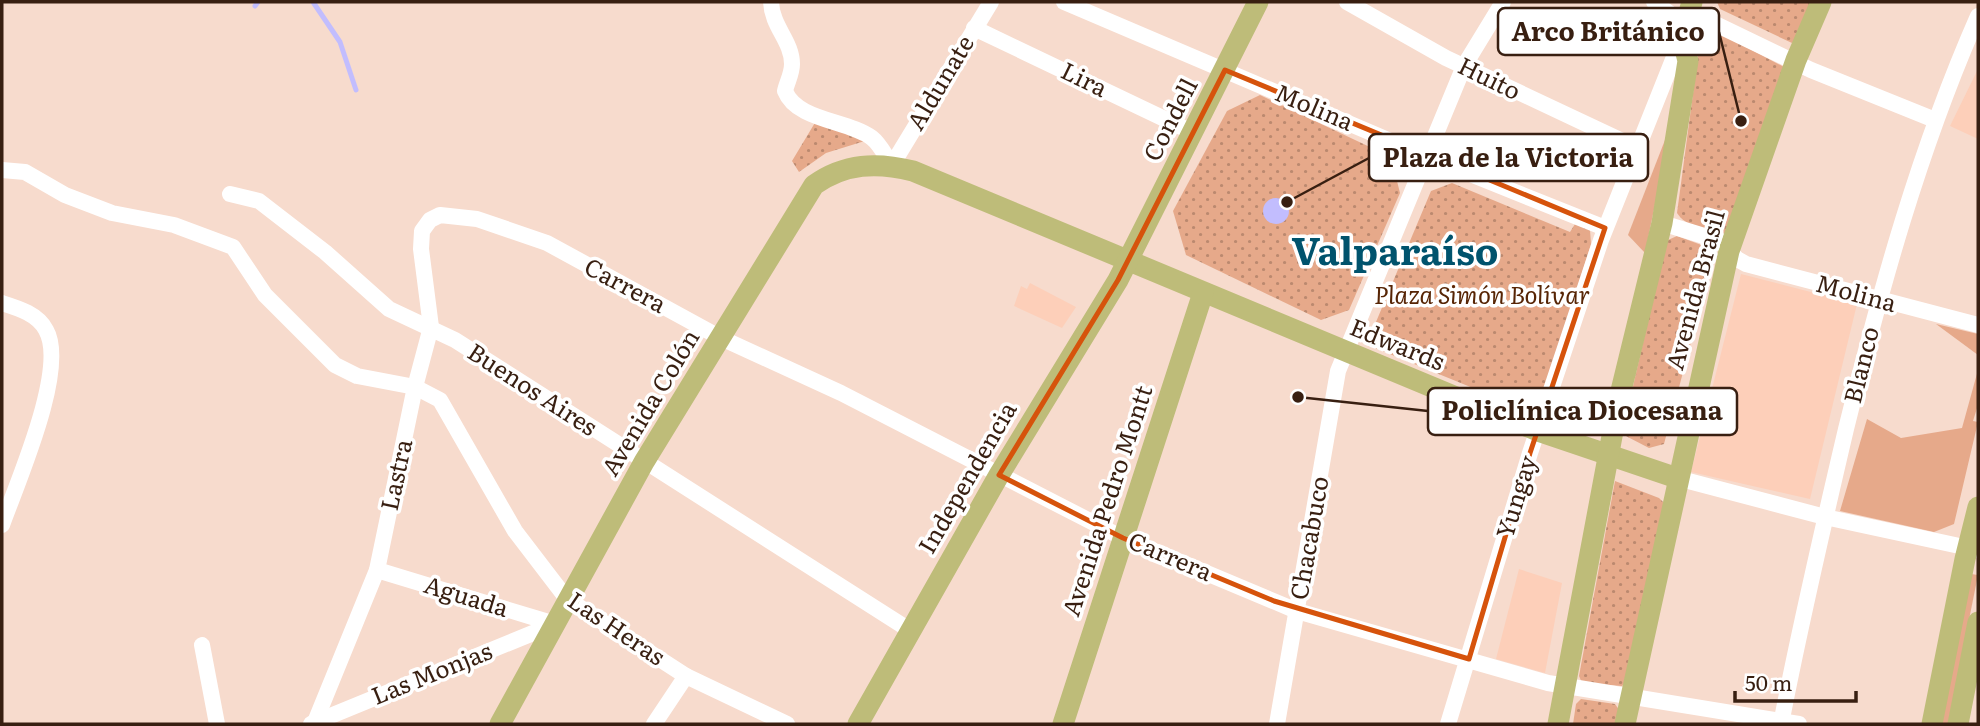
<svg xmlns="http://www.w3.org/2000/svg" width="1980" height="726" viewBox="0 0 1980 726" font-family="Literata,serif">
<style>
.built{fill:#fdcfb9}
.grass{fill:#e6a98a}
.park{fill:url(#park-dots)}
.water{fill:#c2bdfe}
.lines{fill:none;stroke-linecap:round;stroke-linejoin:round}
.stream{stroke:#c2bdfe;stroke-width:5}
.minor{stroke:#fff;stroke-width:16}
.major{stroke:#bebc79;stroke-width:21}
.marked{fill:none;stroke:#d6530c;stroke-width:5;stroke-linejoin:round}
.labels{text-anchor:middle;stroke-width:7;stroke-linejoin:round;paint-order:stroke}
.street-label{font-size:24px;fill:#381f11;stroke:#fff}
.park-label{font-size:24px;font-style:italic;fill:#572505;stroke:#fff}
.town-label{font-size:38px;font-weight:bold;fill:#00536d;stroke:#fff}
.leader{fill:none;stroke:#381f11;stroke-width:2.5}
.callout-dot{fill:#381f11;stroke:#fff;stroke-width:2.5}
.callout{fill:#fff;stroke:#381f11;stroke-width:2.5}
.callout-label{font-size:26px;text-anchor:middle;font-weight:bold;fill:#381f11}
</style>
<defs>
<pattern id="park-dots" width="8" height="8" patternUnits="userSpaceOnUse" patternTransform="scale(1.75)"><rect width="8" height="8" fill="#e6a98a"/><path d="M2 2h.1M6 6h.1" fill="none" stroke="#bb896f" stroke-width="1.8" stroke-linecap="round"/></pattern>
</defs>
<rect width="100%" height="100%" fill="#f7dbcd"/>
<g class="built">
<polygon points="1978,69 1978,139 1950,126"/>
<polygon points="1741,274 1857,304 1810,499 1691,472"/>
<polygon points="1030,283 1076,307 1062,328 1014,306 1021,286 1027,289"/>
<polygon points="1519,569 1562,583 1545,673 1496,659"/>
</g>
<g class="grass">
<polygon points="1672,122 1645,253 1628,235"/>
<polygon points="1936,324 1978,334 1978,355"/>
<polygon points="1978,370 1978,405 1973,421 1978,422 1954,524 1934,532 1840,511 1867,419 1901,438 1962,428"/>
<polygon points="1971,574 1978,575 1948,724 1942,724"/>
</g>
<g class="park">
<polygon points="1717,2 1815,2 1800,36 1792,43 1720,9"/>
<path d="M 1712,29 L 1784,67 L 1727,233 C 1712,236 1685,226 1677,213 L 1701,34 Z"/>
<polygon points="1260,95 1391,157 1400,193 1349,310 1321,320 1186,255 1173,211 1227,111"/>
<polygon points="816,121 868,140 826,153 799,172 792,161"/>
<polygon points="1452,183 1570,232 1575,224 1590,230 1591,244 1544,393 1534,401 1517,406 1375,348 1368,341 1431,191"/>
<polygon points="1677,236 1707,247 1713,259 1664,444 1649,448 1622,434 1665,247 1668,240"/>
<polygon points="1615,481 1659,498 1664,503 1628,680 1622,686 1582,683 1579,676"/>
<polygon points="1581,699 1615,704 1622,714 1620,724 1573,724 1576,704"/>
</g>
<circle class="water" cx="1276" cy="211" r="13"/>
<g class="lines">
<g class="stream">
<polyline points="313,2 340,42 356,90"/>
<polyline points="255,6 258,2"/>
</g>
<g class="minor">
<path d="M 771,2 C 772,27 792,41 792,64 C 792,74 787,82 785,91 C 797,121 848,120 872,138 C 880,144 886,157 892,165 L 991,2"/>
<polyline points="1064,2 1428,157 1605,228"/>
<polyline points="1347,2 1446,58 1635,147"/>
<polyline points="1654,2 1676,18 1705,19 1811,70 1935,120"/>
<polyline points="974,28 1194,133"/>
<polyline points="2,170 25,172 65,195 112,213 174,225 233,247 265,295 335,365 357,376 415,387 440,400 515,531 567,599 686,676 787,724"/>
<polyline points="230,194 259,201 325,252 389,309 455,340 911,631"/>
<polyline points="1662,223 1720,241 1737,259 1746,264 1978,325"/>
<path d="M 2,303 C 18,308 38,314 46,330 C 68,368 17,483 2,525"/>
<polyline points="1677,478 1825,517 1978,550"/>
<polyline points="377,570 555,624"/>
<polyline points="202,645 217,724"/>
<polyline points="315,722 377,570 415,387 431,327 421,249 422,231 430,220 440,215 477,219 547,243 721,338 841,393 1123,538 1297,611 1548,683 1799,724"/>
<polyline points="311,724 555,624"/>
<polyline points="654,724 686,676"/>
<polyline points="1277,724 1338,371 1464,66 1503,2"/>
<polyline points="1448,724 1530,453 1601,240 1682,37"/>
<path d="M 1781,724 C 1800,625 1823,527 1846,429 C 1881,288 1919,150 1978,16"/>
</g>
<g class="major">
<path d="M 500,724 L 644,462 L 814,185 C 845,163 877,162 913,171 L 1538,431 L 1677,478"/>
<polyline points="858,724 999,475 1118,280 1258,2"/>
<polyline points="1063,724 1203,293"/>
<polyline points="1558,724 1619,399 1662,223 1688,61 1682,37 1692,2"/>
<polyline points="1625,724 1729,251 1796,60 1821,2"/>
<polyline points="1932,724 1965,559 1978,507"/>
<polyline points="1958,724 1978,622"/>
</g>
</g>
<path class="marked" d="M 1225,70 L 1605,228 L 1530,453 L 1469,659 L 1274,601 L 1123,538 L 999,475 L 1118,280 Z"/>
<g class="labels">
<g class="street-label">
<text transform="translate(1489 79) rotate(26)" y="8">Huito</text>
<text transform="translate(1084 80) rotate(26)" y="8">Lira</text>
<text transform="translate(941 83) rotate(-59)" y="8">Aldunate</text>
<text transform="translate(1314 108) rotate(23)" y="8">Molina</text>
<text transform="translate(1171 120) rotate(-63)" y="8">Condell</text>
<text transform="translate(625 286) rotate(28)" y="8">Carrera</text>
<text transform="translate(1696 290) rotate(-75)" y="8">Avenida Brasil</text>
<text transform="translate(1856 294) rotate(15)" y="8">Molina</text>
<text transform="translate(1397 345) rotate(22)" y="8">Edwards</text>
<text transform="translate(1862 365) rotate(-76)" y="8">Blanco</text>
<text transform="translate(532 390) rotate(33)" y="8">Buenos Aires</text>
<text transform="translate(651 403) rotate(-59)" y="8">Avenida Colón</text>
<text transform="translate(397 475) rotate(-78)" y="8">Lastra</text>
<text transform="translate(968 478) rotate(-60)" y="8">Independencia</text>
<text transform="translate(1517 497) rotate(-73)" y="8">Yungay</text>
<text transform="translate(1108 501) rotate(-72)" y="8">Avenida Pedro Montt</text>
<text transform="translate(1310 538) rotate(-80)" y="8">Chacabuco</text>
<text transform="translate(1170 557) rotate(23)" y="8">Carrera</text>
<text transform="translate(466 597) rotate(17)" y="8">Aguada</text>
<text transform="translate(616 629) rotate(34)" y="8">Las Heras</text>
<text transform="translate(432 674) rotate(-22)" y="8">Las Monjas</text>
</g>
<g class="park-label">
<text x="1482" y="304">Plaza Simón Bolívar</text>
</g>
<g class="town-label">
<text x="1395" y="265">Valparaíso</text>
</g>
</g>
<path class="leader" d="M1741 121L1719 32M1287 202L1369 158M1298 397L1428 411"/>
<g class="callout-dot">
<circle cx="1741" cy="121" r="7"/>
<circle cx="1287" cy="202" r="7"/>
<circle cx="1298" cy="397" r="7"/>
</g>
<g class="callout">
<rect x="1498" y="8" width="221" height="47" rx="7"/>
<rect x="1369" y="134" width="279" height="47" rx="7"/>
<rect x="1428" y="388" width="309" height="47" rx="7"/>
</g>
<g class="callout-label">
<text x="1608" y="41">Arco Británico</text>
<text x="1508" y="167">Plaza de la Victoria</text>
<text x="1582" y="420">Policlínica Diocesana</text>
</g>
<rect width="1980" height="726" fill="none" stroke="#381f11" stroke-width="7"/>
<path d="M1735 691v10h121v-10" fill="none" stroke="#381f11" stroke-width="3.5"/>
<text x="1745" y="691" font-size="21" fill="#381f11" stroke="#ffffff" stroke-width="5" paint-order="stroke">50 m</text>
</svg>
